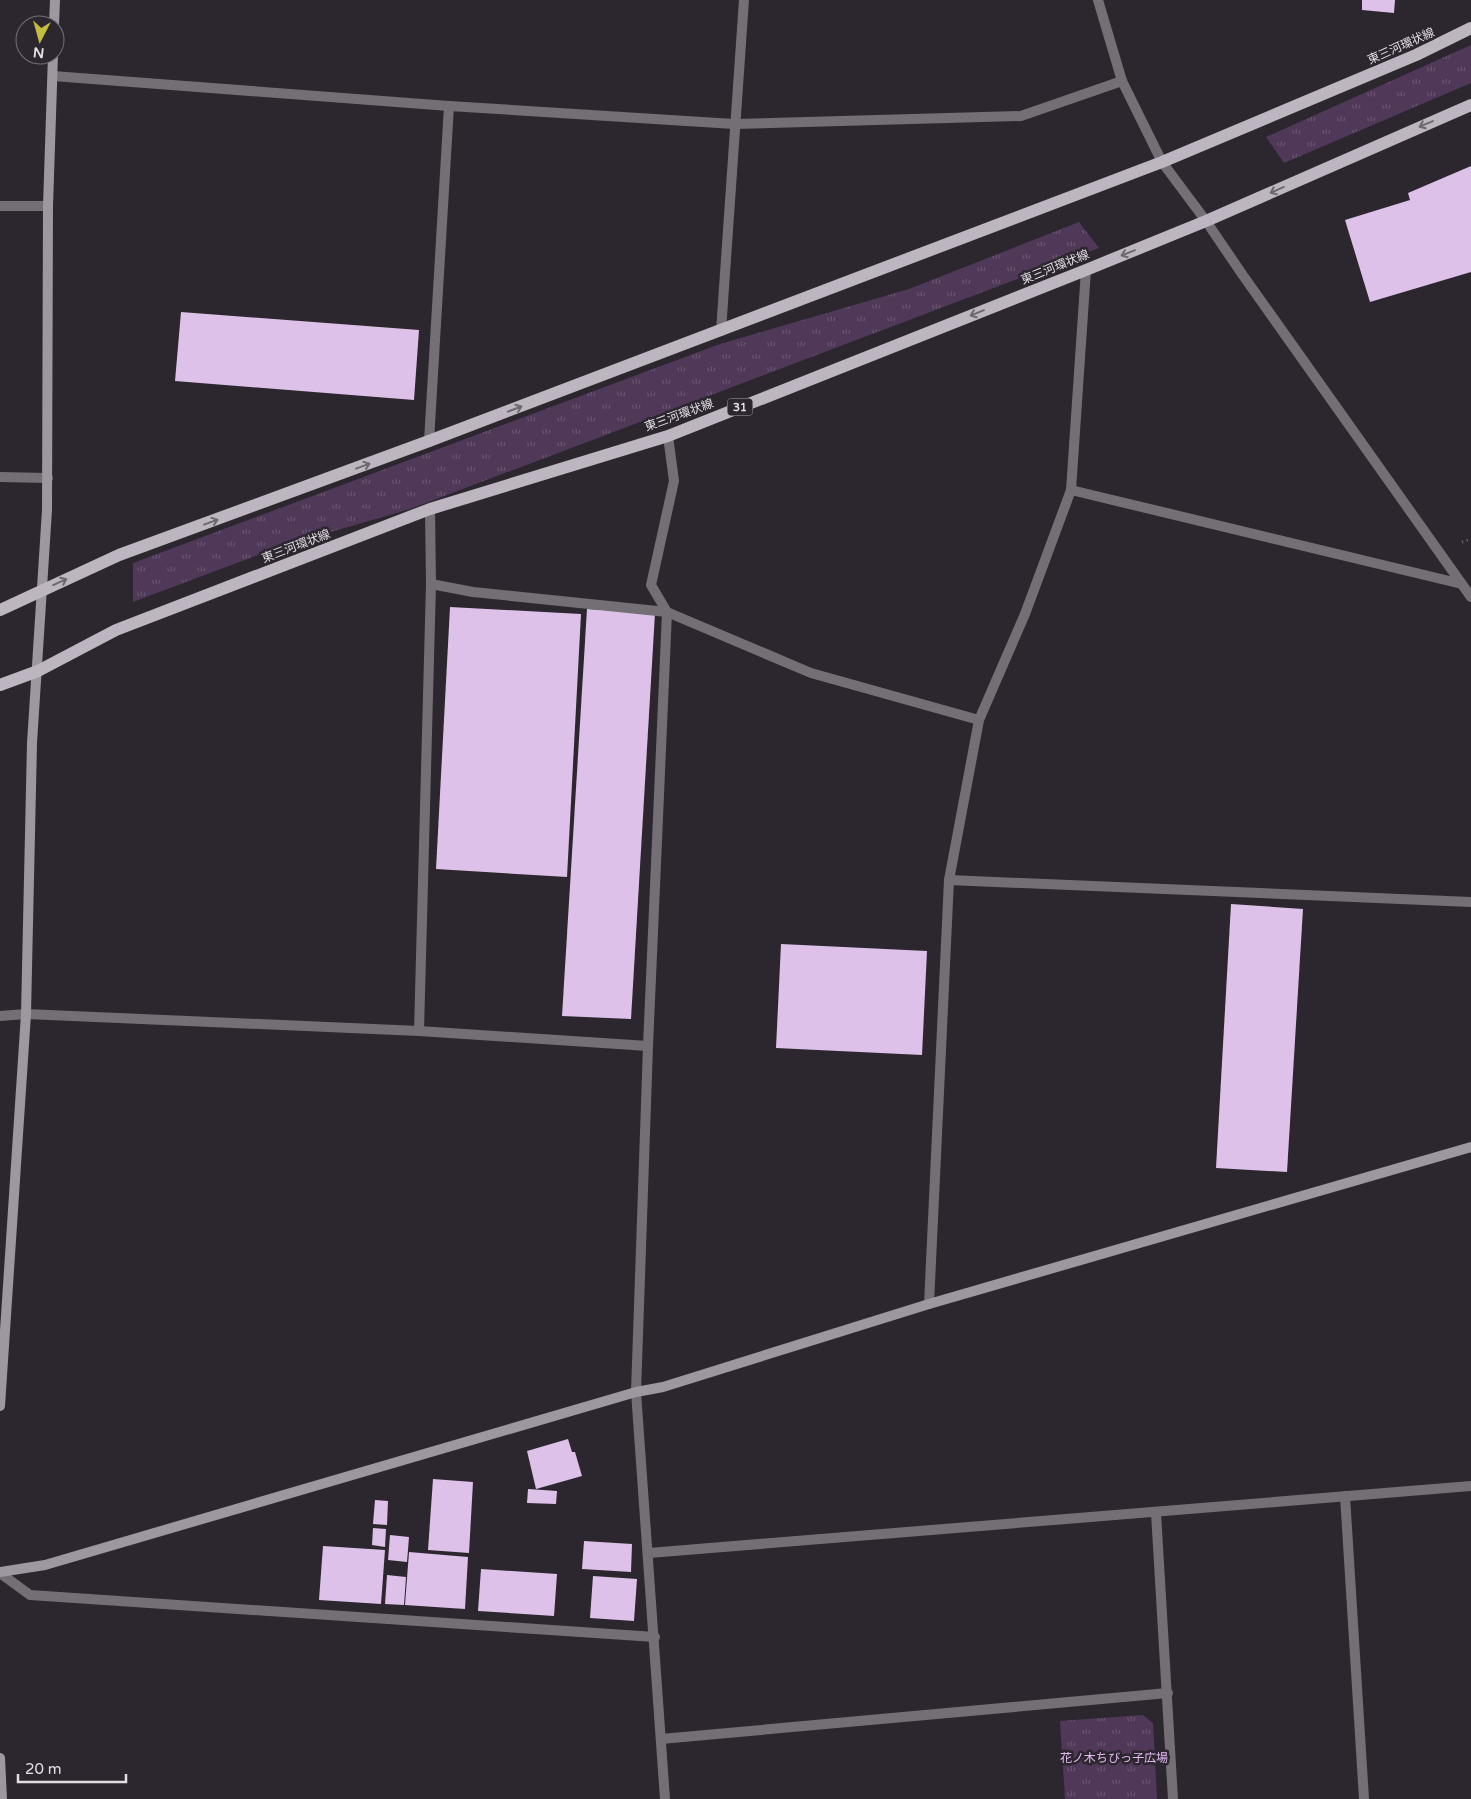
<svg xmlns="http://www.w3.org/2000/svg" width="1471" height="1799" viewBox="0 0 1471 1799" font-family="'Varela Round','Noto Sans JP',sans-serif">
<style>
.grass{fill:url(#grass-tufts)}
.building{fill:#ddc1e8}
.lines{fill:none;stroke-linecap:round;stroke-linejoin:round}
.path{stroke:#757077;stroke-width:3;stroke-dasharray:1 4;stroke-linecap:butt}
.street{stroke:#736f74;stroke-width:10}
.secondary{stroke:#9d979f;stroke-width:10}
.primary{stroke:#bdb6c0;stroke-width:12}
.oneway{stroke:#6d6770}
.labels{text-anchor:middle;stroke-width:5;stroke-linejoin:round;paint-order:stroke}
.shield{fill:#2c262f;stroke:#aba7ae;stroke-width:1}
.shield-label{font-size:11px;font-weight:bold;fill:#e2dee4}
.street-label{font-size:12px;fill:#e2dee4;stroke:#2c262f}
.park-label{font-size:12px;fill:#e5baf5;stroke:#2c262f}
</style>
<defs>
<pattern id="grass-tufts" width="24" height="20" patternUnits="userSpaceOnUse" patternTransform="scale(1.25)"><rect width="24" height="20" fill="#4f3858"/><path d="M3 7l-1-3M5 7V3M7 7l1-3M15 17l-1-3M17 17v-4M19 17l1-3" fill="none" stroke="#685470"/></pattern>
</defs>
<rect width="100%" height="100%" fill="#2c262f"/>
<g class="grass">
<polygon points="1471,45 1471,83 1284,163 1266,137"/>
<polygon points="1079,222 1099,248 410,509 279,547 133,602 133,563 720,344 909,289"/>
<polygon points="1143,1715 1153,1723 1157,1799 1065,1799 1060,1721"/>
</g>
<g class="building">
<polygon points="1362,0 1395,0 1394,13 1362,10"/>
<polygon points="1471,166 1471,272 1370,302 1345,220 1410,200 1408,193"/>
<polygon points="181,312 419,330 414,400 175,381"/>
<polygon points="450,607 581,614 567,877 436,869"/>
<polygon points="587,609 655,613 631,1019 562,1016"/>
<polygon points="1231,904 1303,909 1287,1172 1216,1168"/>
<polygon points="781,944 927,951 922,1055 776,1048"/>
<polygon points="568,1439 572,1452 575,1452 582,1476 536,1489 527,1451"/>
<polygon points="433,1479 473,1482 469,1553 428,1550"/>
<polygon points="528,1489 557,1491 556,1504 527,1503"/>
<polygon points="375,1500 388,1501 387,1525 373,1524"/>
<polygon points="373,1528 386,1529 385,1547 372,1545"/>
<polygon points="390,1535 409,1537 407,1562 388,1560"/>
<polygon points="584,1541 632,1544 631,1572 582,1569"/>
<polygon points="323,1546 385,1550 381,1604 319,1600"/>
<polygon points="409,1552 468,1557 465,1609 405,1605"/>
<polygon points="481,1569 557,1574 554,1616 478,1611"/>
<polygon points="387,1575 406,1577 404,1605 385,1604"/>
<polygon points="593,1576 637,1579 634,1621 590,1618"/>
</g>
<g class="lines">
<polyline class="path" points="1462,542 1471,539"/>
<g class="street">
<polyline points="1098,0 1122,81 1162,162 1206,221 1242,274 1471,597"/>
<polyline points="53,76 449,106 734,124 1021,116 1122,81"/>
<polyline points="0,206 48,206"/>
<polyline points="721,331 744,0"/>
<polyline points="429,441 449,106"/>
<polyline points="0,477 48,478"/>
<polyline points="1071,490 1462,584"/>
<polyline points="431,584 473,592 667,612 811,673 979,720"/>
<polyline points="949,880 1471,902"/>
<polyline points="0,1016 26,1014 419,1031 648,1046"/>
<polyline points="419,1031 431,584 430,509"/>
<polyline points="929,1304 949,880 979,720 1025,614 1071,490 1086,270"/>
<polyline points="1345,1496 1364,1799"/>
<polyline points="1156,1513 1173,1799"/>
<polyline points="649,1553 1471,1486"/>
<polyline points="0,1573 30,1595 655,1637"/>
<polyline points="661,1739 1168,1693"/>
<polyline points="665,1799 636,1392 648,1046 667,612 651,585 674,481 668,436"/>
</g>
<g class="secondary">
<polyline points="54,25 55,0"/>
<polyline points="0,1406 26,1014 32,743 47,510 48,206 53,55"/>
<polyline points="0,1572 45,1565 636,1392 663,1387 929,1304 1471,1147"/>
<polyline points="0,1758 2,1799"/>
</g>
<g class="primary">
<polyline points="0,610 119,555 429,441 1162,162 1416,55 1471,28"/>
<polyline points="0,685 38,671 116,630 430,509 668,436 1086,270 1206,221 1471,105"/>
</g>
</g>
<defs><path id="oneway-shaft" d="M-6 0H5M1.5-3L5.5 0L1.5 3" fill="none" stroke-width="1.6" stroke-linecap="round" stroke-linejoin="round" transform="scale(1.25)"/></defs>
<g class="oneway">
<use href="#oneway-shaft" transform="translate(1426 124) rotate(157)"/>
<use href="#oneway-shaft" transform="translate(1277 190) rotate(156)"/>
<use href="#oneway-shaft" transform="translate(1128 253) rotate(158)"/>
<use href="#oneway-shaft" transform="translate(977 313) rotate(158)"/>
<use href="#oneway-shaft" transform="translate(515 409) rotate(-21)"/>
<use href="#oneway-shaft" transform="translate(363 466) rotate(-20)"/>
<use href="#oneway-shaft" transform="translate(211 522) rotate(-20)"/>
<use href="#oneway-shaft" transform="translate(60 582) rotate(-24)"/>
</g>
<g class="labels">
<rect class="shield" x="727.5" y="398.5" width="25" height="17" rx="4"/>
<g class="shield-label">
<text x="740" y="411">31</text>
</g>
<g class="street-label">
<text transform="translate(1401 46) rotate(-24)" y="4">東三河環状線</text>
<text transform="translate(1055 267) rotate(-22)" y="4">東三河環状線</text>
<text transform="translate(679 415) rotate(-20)" y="4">東三河環状線</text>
<text transform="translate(296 546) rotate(-21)" y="4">東三河環状線</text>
</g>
<g class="park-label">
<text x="1114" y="1762">花ノ木ちびっ子広場</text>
</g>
</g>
<g transform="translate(40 40) rotate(186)"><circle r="24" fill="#2c262f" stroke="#757077"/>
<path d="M0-4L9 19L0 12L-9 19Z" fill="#c3bd3f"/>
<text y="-8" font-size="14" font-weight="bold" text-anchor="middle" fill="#e2dee4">N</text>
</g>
<path d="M18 1774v8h108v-8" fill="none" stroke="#e2dee4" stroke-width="2.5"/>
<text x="25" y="1774" font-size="15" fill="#e2dee4" stroke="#2c262f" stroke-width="4" paint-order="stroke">20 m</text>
</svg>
